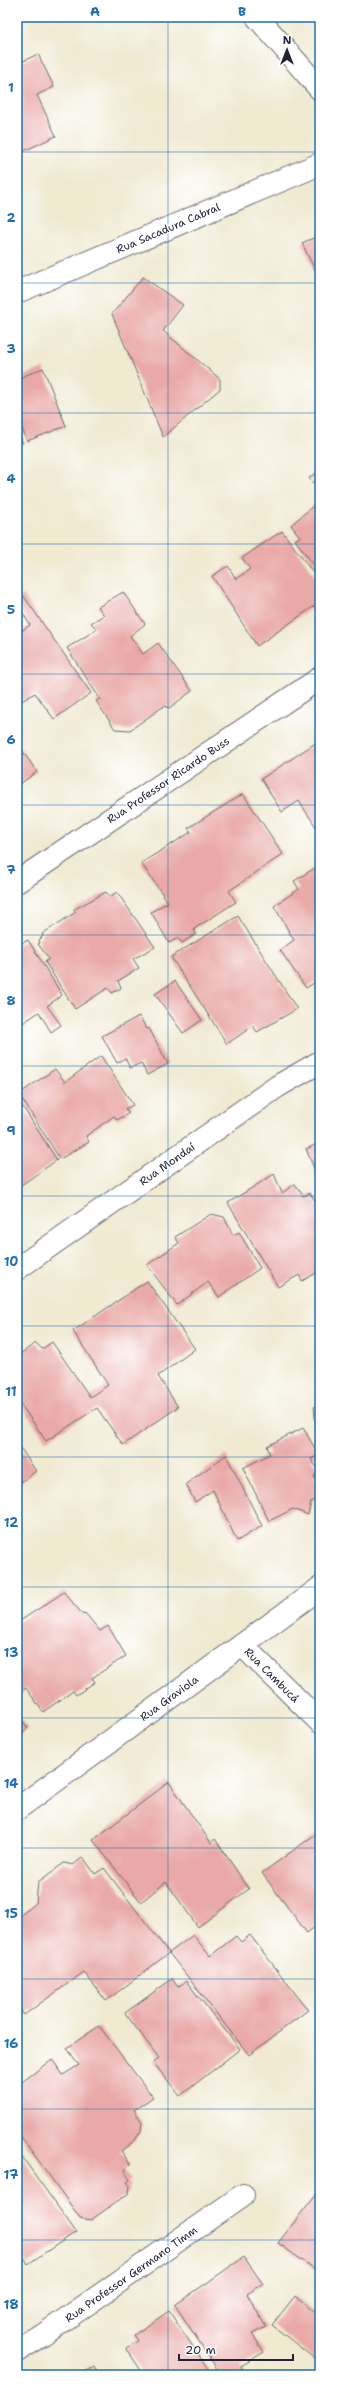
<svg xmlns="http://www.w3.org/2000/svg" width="337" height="2392" viewBox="0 0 337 2392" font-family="'Shantell Sans',sans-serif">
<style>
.building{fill:#e9aaa7}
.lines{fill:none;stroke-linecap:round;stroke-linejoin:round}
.minor-casing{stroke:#6a6870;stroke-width:24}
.minor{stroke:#fff;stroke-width:22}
.grid{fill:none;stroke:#1f6fb2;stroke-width:1;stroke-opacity:0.55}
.labels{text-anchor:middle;stroke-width:3;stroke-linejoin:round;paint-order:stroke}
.street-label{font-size:11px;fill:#22223b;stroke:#fff}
.neatline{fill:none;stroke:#1f6fb2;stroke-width:1.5}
.grid-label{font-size:13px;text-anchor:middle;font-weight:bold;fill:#1f6fb2}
</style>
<rect width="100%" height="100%" fill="#fff"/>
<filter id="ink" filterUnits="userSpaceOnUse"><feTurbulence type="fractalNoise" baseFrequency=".025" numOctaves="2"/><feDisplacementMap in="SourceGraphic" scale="8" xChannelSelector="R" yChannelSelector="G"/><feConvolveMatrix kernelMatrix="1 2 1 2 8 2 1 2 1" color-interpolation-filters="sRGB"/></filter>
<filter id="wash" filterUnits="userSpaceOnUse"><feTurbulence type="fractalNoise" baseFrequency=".012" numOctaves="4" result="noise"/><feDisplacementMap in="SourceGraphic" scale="16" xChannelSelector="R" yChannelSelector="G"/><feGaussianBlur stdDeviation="0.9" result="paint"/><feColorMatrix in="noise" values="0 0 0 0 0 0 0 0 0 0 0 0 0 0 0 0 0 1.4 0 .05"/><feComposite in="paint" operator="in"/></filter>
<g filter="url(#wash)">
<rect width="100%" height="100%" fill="#f0ead1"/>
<g id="blocks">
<g class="building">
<polygon points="38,54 54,87 37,95 56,136 17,154 17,64"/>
<polygon points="320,235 320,281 302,243"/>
<polygon points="143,277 183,305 163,331 220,379 220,389 163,437 112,314"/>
<polygon points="43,368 66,426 27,441 17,416 17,379"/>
<polygon points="17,429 23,443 17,445"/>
<polygon points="320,470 320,492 309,478"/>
<polygon points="320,500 320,573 295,540 300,537 291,525"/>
<polygon points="282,531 320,582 320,602 257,646 212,576 228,566 236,579 250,569 242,558"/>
<polygon points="123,592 145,624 130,636 143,654 158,643 192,691 169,708 164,706 130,730 115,729 96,701 100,699 67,648 97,629 91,623 104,615 98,607"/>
<polygon points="23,595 91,693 54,719 35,693 17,704 17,634 30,625 17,603 17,598"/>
<polygon points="320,740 320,833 299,801 282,812 261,779"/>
<polygon points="17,743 37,772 17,786"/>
<polygon points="243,794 283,854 229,891 236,902 194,929 196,934 182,943 178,938 169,943 151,912 168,902 141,863 191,832 188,828"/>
<polygon points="315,868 320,876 320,979 306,988 280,950 294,940 274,906 299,889 294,881"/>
<polygon points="106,892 110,897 117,892 155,947 133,959 139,968 118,981 121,988 112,993 108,988 75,1009 45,962 49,959 38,944 40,943 39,940 43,936 42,934 76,912 73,910"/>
<polygon points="238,916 297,1009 257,1032 253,1026 227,1044 171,957"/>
<polygon points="28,940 62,995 47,1006 61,1025 51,1032 39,1012 17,1027 17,942 19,945"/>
<polygon points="175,981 202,1020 183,1033 155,994"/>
<polygon points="139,1016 147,1029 149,1028 168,1064 147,1075 141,1063 130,1068 125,1058 117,1063 102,1036"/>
<polygon points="101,1056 133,1105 125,1109 129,1113 117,1120 114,1116 86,1136 89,1142 60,1159 19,1094 55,1069 65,1082"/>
<polygon points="17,1098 57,1160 17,1188"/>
<polygon points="320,1143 320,1182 306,1149"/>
<polygon points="274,1174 282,1193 295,1184 303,1196 310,1193 320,1209 320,1271 302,1281 299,1275 278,1287 228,1203"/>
<polygon points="211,1214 224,1217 233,1235 239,1232 260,1268 219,1297 208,1282 177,1305 147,1265 179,1243 175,1237"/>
<polygon points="147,1281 195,1349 158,1376 178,1407 123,1445 97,1408 46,1441 17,1399 17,1356 36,1343 42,1349 52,1342 90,1397 108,1385 73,1331"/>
<polygon points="317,1361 320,1361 320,1381 319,1381"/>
<polygon points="320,1406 320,1448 318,1448 314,1407"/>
<polygon points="303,1428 319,1455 311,1459 319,1471 314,1476 318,1484 320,1483 320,1496 311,1502 308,1515 293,1509 269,1521 243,1468 270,1454 267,1446"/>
<polygon points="17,1443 36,1471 17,1485"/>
<polygon points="226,1455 262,1526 237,1541 213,1490 195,1502 186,1484"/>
<polygon points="64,1592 83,1615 85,1613 100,1631 108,1626 126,1656 92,1678 95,1682 76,1695 73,1691 43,1712 26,1688 21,1692 17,1686 17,1623"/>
<polygon points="17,1713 28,1728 17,1737"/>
<polygon points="169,1782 211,1843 215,1839 249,1889 198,1927 166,1882 141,1902 93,1840"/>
<polygon points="320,1831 320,1923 307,1933 262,1873"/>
<polygon points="83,1857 95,1874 104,1868 169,1953 193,1935 210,1956 236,1936 241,1942 250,1935 308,2010 249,2055 169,1953 106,2001 84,1972 24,2015 17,2005 17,1918 36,1903 38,1882 64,1863 73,1865"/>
<polygon points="172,1979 178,1987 186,1981 240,2049 180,2096 153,2062 159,2058 125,2013"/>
<polygon points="99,2026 153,2097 134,2110 142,2122 141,2131 135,2140 121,2151 130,2164 124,2170 130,2180 127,2182 130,2186 129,2193 91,2220 80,2218 17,2131 17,2086 52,2059 63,2075 79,2065 67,2048"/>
<polygon points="17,2150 76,2232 28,2264 21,2252 17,2254"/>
<polygon points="320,2189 320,2273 278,2243"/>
<polygon points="244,2257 263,2284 247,2294 266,2327 252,2334 264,2352 241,2366 246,2375 221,2375 175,2305"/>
<polygon points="295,2296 320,2318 320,2363 272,2325"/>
<polygon points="169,2311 212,2375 144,2375 126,2348 138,2341 134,2335"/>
<polygon points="94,2367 99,2375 79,2375"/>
</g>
</g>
</g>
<g filter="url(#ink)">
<use href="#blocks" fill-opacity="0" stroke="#6a6870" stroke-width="1"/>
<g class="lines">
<g class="minor-casing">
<g id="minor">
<polyline points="257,17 320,89"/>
<polyline points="17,292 320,164"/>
<polyline points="17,882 320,678"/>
<polyline points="17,1269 278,1086 320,1062"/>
<polyline points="242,1645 320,1722"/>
<polyline points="17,1809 320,1588"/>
<polyline points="17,2351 43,2335 243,2195"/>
</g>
</g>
<use href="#minor" class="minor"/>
</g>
</g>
<path class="grid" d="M 168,17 L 168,2375M 17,152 L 320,152M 17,283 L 320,283M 17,413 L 320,413M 17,544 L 320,544M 17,674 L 320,674M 17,805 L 320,805M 17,935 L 320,935M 17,1066 L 320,1066M 17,1196 L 320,1196M 17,1326 L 320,1326M 17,1457 L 320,1457M 17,1587 L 320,1587M 17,1718 L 320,1718M 17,1848 L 320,1848M 17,1979 L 320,1979M 17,2109 L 320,2109M 17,2240 L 320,2240"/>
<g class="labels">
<g class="street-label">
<text transform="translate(168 228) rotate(-23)" y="4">Rua Sacadura Cabral</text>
<text transform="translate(168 780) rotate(-34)" y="4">Rua Professor Ricardo Buss</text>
<text transform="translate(167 1164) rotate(-35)" y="4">Rua Mondaí</text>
<text transform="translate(272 1675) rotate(45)" y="4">Rua Cambucá</text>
<text transform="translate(169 1698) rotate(-36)" y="4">Rua Graviola</text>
<text transform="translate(131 2274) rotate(-35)" y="4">Rua Professor Germano Timm</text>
</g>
</g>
<rect width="337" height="2392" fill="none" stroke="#fff" stroke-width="44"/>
<g transform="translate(287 50)" stroke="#ffffff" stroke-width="3" paint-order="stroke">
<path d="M0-3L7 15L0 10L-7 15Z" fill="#22223b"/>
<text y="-6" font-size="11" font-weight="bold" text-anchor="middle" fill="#22223b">N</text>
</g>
<path d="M179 2354v6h114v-6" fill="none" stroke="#22223b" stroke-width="2"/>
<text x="185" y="2354" font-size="12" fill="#22223b" stroke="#ffffff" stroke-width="3" paint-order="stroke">20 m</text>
<rect x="22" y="22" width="293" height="2348" class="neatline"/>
<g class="grid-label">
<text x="95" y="16">A</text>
<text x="242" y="16">B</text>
<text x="11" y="92">1</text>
<text x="11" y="222">2</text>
<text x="11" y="353">3</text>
<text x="11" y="483">4</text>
<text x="11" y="614">5</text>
<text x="11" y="744">6</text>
<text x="11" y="874">7</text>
<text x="11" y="1005">8</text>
<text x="11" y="1135">9</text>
<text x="11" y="1266">10</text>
<text x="11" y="1396">11</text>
<text x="11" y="1527">12</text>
<text x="11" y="1657">13</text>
<text x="11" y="1788">14</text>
<text x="11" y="1918">15</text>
<text x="11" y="2048">16</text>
<text x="11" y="2179">17</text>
<text x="11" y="2309">18</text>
</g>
</svg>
